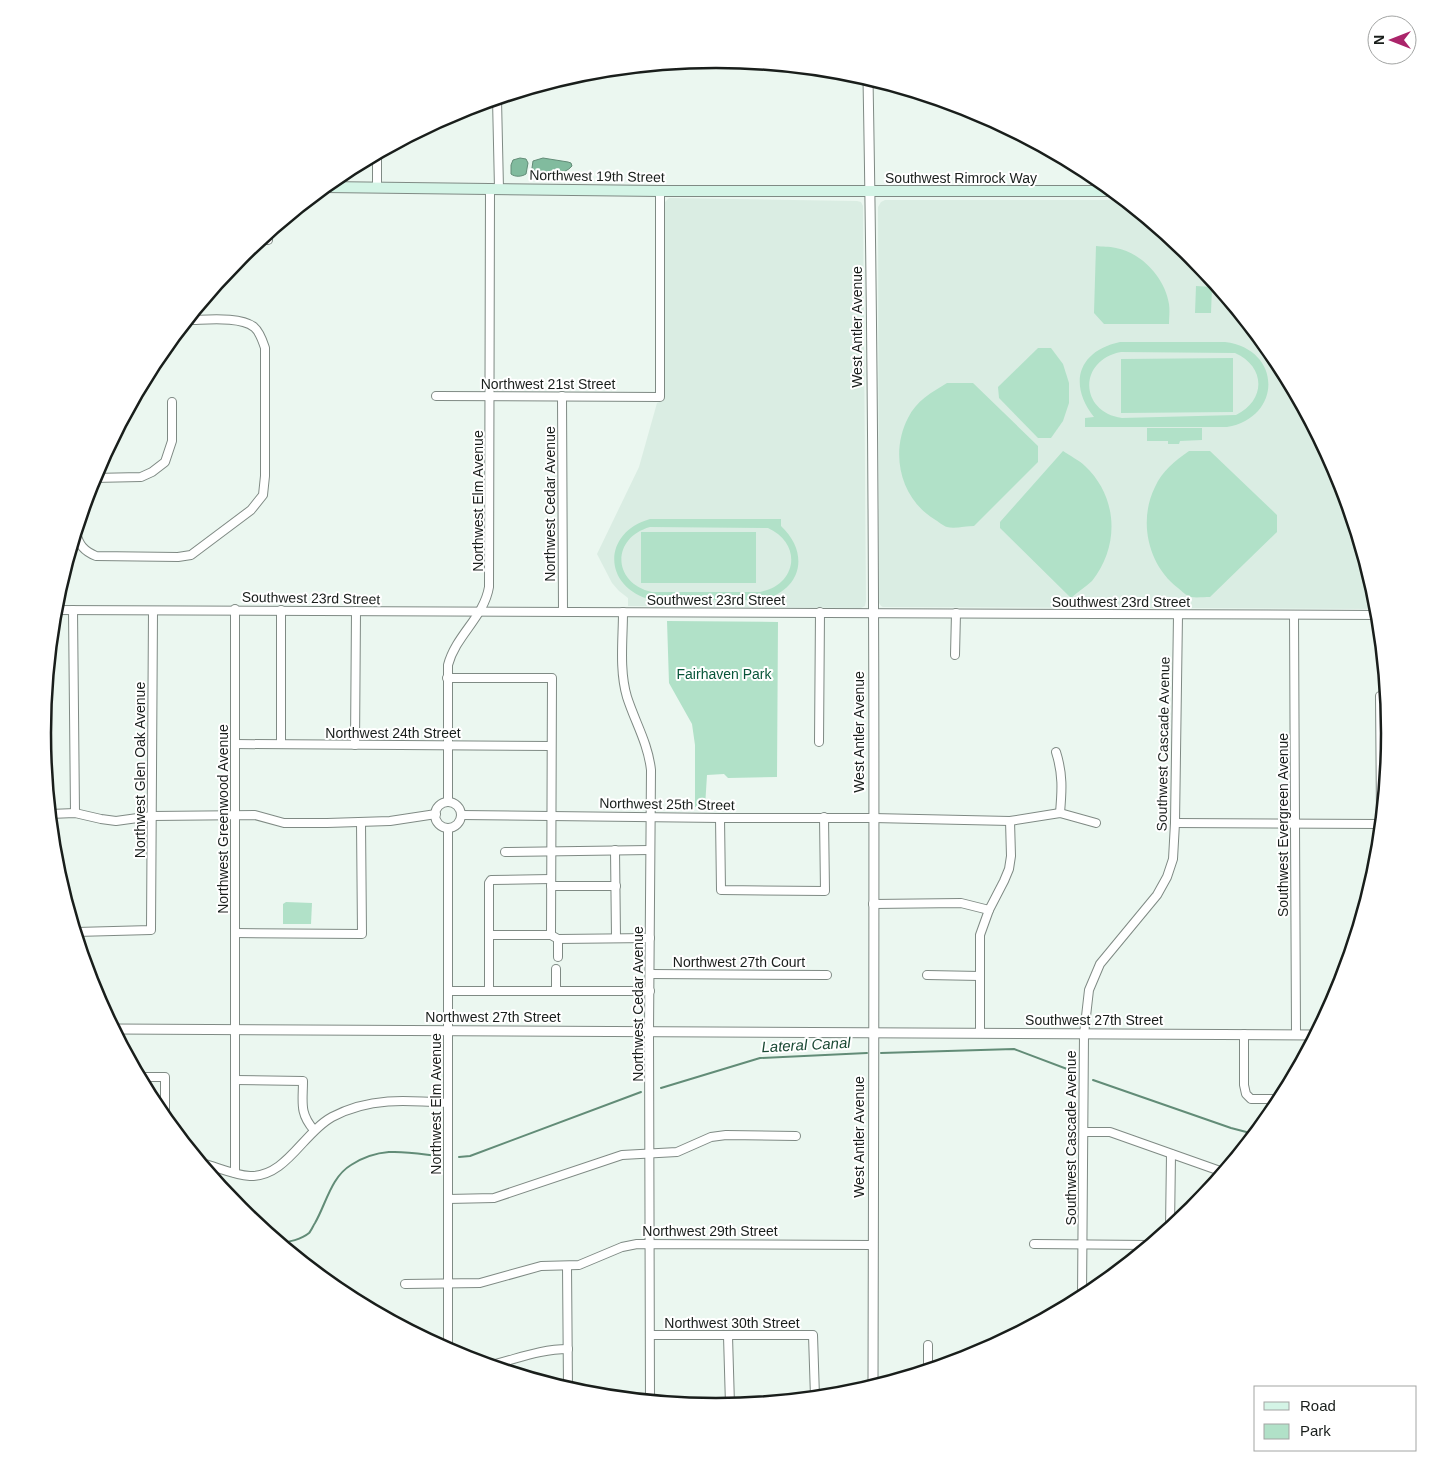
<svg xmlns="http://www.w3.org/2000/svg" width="1432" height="1466" viewBox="0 0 1432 1466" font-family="Arial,sans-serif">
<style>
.built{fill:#daede3}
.green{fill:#b1e1c8;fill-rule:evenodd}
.water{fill:#81bb9e;stroke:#628c77}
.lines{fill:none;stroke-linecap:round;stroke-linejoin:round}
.stream{stroke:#628c77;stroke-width:2}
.minor-casing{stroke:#7f8a84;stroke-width:10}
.tertiary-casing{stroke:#7f8a84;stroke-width:11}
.secondary-casing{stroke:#7f8a84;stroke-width:12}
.minor{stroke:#fff;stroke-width:8}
.tertiary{stroke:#fff;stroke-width:9}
.secondary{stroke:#d4f4e6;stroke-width:10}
.labels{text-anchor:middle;stroke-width:4;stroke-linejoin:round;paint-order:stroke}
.street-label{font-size:14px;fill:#191e1b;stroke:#fff}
.park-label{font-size:14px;fill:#085539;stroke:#fff}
.water-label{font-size:15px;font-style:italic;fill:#1a4934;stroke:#fff}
.rim{fill:none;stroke:#191e1b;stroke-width:2.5}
</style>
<rect width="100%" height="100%" fill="#ebf7f0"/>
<g class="built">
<polygon points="669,198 857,201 861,202 863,206 866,601 865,606 861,608 628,606 628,598 619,591 612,583 597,554 639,467 657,403 662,401 664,396 664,203"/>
<polygon points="885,200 1123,200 1192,257 1276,359 1338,476 1377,602 1377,609 883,607 881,606 879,603 878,207 881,202"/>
</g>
<g class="green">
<path d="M 1096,246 C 1102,247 1109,246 1116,248 C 1142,253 1165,278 1169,304 C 1170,311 1169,318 1169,324 L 1104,324 L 1094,313 Z"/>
<polygon points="1196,286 1212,287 1211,313 1195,313"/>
<path d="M 1120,342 L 1225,342 C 1282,349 1283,417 1227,427 L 1085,427 L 1085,418 L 1094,417 C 1068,384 1078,351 1120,342 ZM 1121,352 L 1235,353 C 1266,367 1266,400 1236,415 L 1122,418 C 1079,412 1078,360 1121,352 Z"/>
<polygon points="1038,348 1051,348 1063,364 1069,383 1069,403 1063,421 1051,438 1038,438 999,398 998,387"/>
<polygon points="1233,358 1233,412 1121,413 1121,359"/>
<path d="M 947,383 L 973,383 L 1038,446 L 1038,462 L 974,526 C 966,526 954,529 947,527 C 943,526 938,521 934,519 C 900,498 890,453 908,418 C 916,401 932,392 947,383 Z"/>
<polygon points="1147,428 1202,428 1202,440 1180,441 1179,444 1168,444 1168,441 1147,441"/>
<path d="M 1063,451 C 1070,456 1079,460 1085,466 C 1118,497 1120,546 1092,581 C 1086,587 1077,592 1071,598 L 1000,528 L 1000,522 Z"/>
<path d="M 1189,451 L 1210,451 L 1277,515 L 1277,532 L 1210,597 C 1204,597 1196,598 1191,597 C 1186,596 1182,591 1178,588 C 1148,565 1138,521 1155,487 C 1162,471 1175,461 1189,451 Z"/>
<path d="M 650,519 L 781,519 L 781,526 C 811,554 801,592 760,600 L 652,600 C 603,588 601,533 650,519 ZM 650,527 L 768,528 C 803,544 797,585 760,592 L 652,592 C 612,583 611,538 650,527 Z"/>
<rect x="641" y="532" width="115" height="51"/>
<polygon points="667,621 778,622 777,777 728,778 724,774 707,775 705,807 695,807 695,745 692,724 669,683"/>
<polygon points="286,902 312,903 311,924 283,924 283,904"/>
</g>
<g class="water">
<path d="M 520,158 L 526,159 L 528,163 L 526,174 C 521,177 515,177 511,174 L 511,165 L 513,160 Z"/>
<path d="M 543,158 L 568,162 L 571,163 L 572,166 C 565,175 544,177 534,175 L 532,168 L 533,161 Z"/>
</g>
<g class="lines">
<g class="stream">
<polyline points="881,1053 1014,1049 1075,1072"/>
<polyline points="1093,1080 1231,1128 1254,1134"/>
<polyline points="661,1088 760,1058 867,1053"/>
<polyline points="459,1157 470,1156 641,1092"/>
<path d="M 280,1242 C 288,1243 302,1239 309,1233 C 311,1231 313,1226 315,1223 C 326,1204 331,1177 351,1165 C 381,1146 405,1152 438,1156"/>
</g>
<g class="minor-casing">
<g id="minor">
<polyline points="497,99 499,189"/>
<polyline points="377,187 377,154"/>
<polyline points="260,240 268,240"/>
<polyline points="436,396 660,397 660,191"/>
<polyline points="562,396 563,612"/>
<polyline points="93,478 141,477 152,472 165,462 172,441 172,402"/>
<path d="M 76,533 C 79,545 84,551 96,556 L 178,557 L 191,555 L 251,510 L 263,495 L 265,476 L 265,348 C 263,342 260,332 254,327 C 240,316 206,320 188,320"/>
<polyline points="235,609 235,1173"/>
<polyline points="55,610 1378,615"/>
<polyline points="73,610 75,813"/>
<path d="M 623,612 C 623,639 619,670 627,697 C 635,722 648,743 651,770 L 649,1031 L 650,1400"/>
<polyline points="1294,615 1296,1035"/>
<polyline points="955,655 956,613"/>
<polyline points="447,678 552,678 551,935"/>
<polyline points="819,742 820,612"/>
<polyline points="235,744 551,746"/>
<polyline points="281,744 281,610"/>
<polyline points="355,745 356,611"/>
<path d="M 1056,752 C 1063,774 1062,790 1060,813"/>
<path d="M 448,802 L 448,665 C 456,635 484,617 489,587 L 490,189"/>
<circle cx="448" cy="815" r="13"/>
<polyline points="50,814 75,813 101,819 116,821 152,816 255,815 284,823 327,823 390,821 436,814"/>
<polyline points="461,815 720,818 873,818 1010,821 1060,813 1096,823"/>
<polyline points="1381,816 1380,696 1386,696"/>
<polyline points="720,818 721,890 825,891 824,817"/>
<polyline points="1175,823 1380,824"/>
<polyline points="448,828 448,1350"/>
<polyline points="615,850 616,938"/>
<polyline points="505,852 650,850"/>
<polyline points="551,886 616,886"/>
<polyline points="873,904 961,903 989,910"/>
<polyline points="76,932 151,930 153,611"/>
<polyline points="235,933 362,934 361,823"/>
<polyline points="489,935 551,935 558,939 650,938"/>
<polyline points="558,939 558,957"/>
<polyline points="650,974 827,975"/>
<polyline points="927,975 980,976"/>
<polyline points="448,991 650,991"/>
<polyline points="489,991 489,883 491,880 551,879"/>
<polyline points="556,991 556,969"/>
<polyline points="980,1033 980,935 989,910 1004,881 1009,869 1011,856 1010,821"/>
<polyline points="1244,1034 1244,1085 1246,1094 1251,1099 1280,1099"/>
<polyline points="140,1077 165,1077 165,1118"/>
<path d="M 235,1080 L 303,1081 C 303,1102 299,1113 314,1130"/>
<polyline points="1084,1132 1110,1132 1223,1172"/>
<path d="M 202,1163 C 217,1167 234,1175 250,1176 C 286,1177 303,1133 332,1117 C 369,1097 407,1100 448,1103"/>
<polyline points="448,1199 494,1198 622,1155 677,1152 711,1137 726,1135 796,1136"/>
<polyline points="1170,1228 1171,1154"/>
<polyline points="1034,1244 1149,1245"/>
<polyline points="567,1266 568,1388"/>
<polyline points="405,1284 480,1283 541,1266 579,1265 622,1247 637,1244 873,1245"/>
<polyline points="339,1290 339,1291"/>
<polyline points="1082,1297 1084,1034 1089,990 1100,964 1157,895 1167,877 1173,859 1175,823 1178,615"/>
<polyline points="650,1335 813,1335 815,1397"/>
<polyline points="728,1336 730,1405"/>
<polyline points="928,1345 928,1369"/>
<path d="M 491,1365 C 517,1359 540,1349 568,1349"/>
</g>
</g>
<g class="tertiary-casing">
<g id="tertiary">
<path d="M 868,79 C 876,514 874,950 873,1386"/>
<polyline points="114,1029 1315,1035"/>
</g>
</g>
<g class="secondary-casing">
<polyline id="secondary" points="325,187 660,191 1112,191"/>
</g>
<use href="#minor" class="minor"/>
<use href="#tertiary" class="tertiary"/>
<use href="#secondary" class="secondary"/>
</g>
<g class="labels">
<g class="street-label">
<text transform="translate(597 176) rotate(1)" y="5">Northwest 19th Street</text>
<text x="961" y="183">Southwest Rimrock Way</text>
<text transform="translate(857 327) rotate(-90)" y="5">West Antler Avenue</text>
<text x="548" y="389">Northwest 21st Street</text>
<text transform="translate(478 501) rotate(-90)" y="5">Northwest Elm Avenue</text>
<text transform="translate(550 504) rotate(-90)" y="5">Northwest Cedar Avenue</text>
<text transform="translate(311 598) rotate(1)" y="5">Southwest 23rd Street</text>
<text x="716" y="605">Southwest 23rd Street</text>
<text x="1121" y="607">Southwest 23rd Street</text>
<text transform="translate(859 732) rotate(-90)" y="5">West Antler Avenue</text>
<text x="393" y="738">Northwest 24th Street</text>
<text transform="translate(1163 744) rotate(-89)" y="5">Southwest Cascade Avenue</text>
<text transform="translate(140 770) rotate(-90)" y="5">Northwest Glen Oak Avenue</text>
<text transform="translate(667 804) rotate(1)" y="5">Northwest 25th Street</text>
<text transform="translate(223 819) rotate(-90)" y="5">Northwest Greenwood Avenue</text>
<text transform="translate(1283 825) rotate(-90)" y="5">Southwest Evergreen Avenue</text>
<text x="739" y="967">Northwest 27th Court</text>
<text transform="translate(638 1004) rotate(-90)" y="5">Northwest Cedar Avenue</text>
<text x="493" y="1022">Northwest 27th Street</text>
<text x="1094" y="1025">Southwest 27th Street</text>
<text transform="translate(436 1104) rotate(-90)" y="5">Northwest Elm Avenue</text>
<text transform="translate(859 1137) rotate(-90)" y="5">West Antler Avenue</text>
<text transform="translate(1071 1138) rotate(-90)" y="5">Southwest Cascade Avenue</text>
<text x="710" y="1236">Northwest 29th Street</text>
<text x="732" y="1328">Northwest 30th Street</text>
</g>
<g class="park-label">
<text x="724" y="679">Fairhaven Park</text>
</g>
<g class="water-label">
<text transform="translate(806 1045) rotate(-3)" y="5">Lateral Canal</text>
</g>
</g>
<path d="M0 0H1432V1466H0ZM51 733a665 665 0 1 1 1330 0a665 665 0 1 1-1330 0Z" fill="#fff" fill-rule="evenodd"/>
<path class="rim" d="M51 733a665 665 0 1 1 1330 0a665 665 0 1 1-1330 0Z"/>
<rect x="1254" y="1386" width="162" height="65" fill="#ffffff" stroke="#a3a5a4"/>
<rect x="1264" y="1402" width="25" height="8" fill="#d4f4e6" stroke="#a3a5a4"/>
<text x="1300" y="1411" font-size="15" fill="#191e1b">Road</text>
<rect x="1264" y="1424" width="25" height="15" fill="#b1e1c8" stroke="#a3a5a4"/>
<text x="1300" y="1436" font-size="15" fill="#191e1b">Park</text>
<g transform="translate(1392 40) rotate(270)"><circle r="24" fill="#ffffff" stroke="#a3a5a4"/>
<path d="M0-4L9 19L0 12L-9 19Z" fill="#ab246a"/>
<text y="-8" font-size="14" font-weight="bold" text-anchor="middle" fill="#191e1b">N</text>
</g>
</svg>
